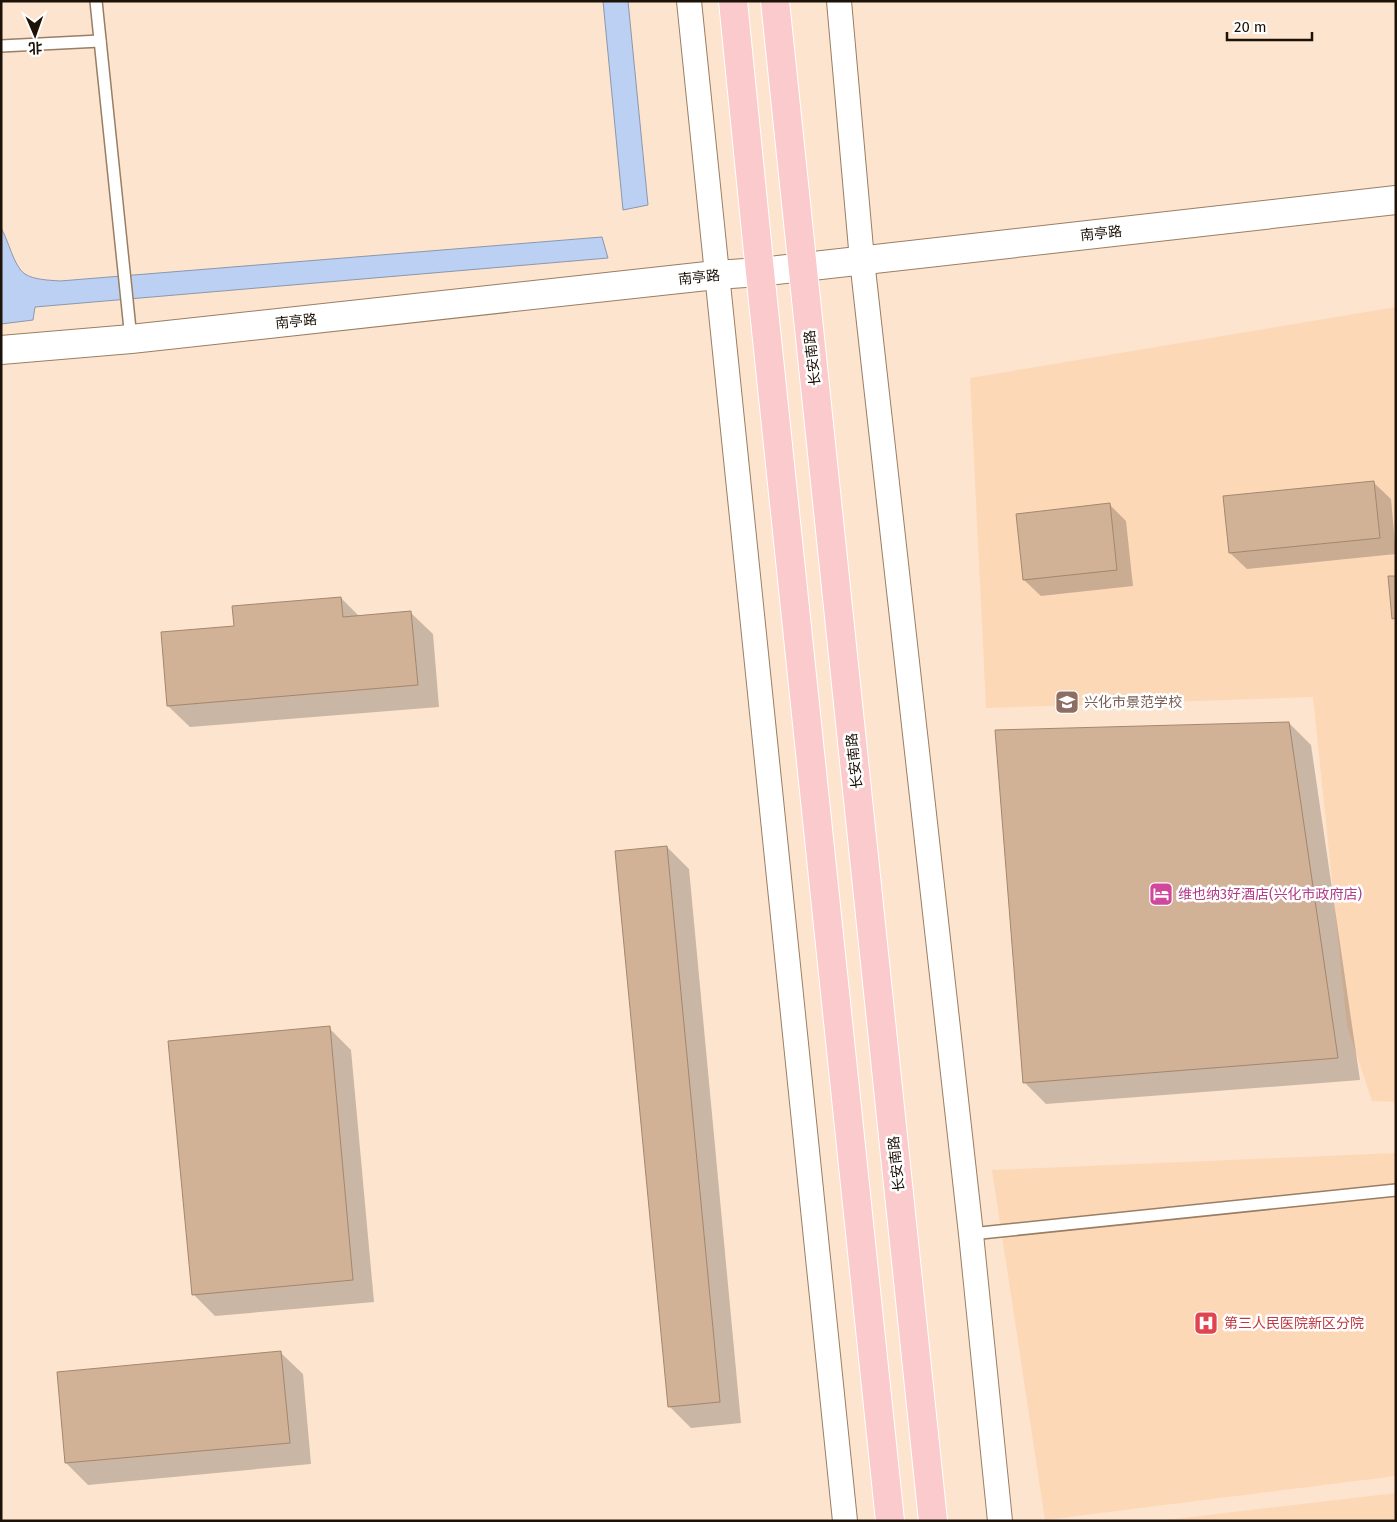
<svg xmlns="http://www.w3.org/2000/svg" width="1397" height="1522" viewBox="0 0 1397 1522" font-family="'Fira Sans','Noto Sans SC',sans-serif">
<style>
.built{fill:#fdd8b7}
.water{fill:#bbd0f2;stroke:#8b97ac}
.shadow{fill:#0003}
.building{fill:#d1b296;stroke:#a3876d}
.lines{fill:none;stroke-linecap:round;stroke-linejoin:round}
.lane-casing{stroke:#997e64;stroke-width:14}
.street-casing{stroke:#997e64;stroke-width:26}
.secondary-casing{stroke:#997e64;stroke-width:30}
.primary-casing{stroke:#fff;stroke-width:30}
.lane{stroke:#fff;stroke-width:11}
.street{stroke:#fff;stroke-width:24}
.secondary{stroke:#fff;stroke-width:28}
.primary{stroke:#facacd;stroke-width:28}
.labels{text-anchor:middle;stroke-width:5;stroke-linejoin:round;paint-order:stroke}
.street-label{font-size:14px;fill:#1c1208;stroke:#fff}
.education-label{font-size:14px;fill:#785e54;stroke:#fff;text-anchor:start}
.hotel-label{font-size:14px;fill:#b23c85;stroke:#fff;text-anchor:start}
.health-label{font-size:14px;fill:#be3a42;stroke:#fff;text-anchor:start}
</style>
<rect width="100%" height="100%" fill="#fde4ce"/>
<g class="built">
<polygon points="1396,307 1396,1102 1372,1101 1347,1026 1313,697 986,708 970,378"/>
<polygon points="1396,1153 1396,1476 1045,1520 992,1170"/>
<polygon points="1396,1493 1396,1521 1157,1521"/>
</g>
<g class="water">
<polygon points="603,1 628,1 648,205 623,210"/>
<path d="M 1,228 C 8,239 14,267 25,274 C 34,280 49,280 60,281 L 602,237 L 608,258 L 35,307 L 33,320 L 1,324 Z"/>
</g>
<g class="shadow">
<polygon points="1374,483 1391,499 1396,554 1247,569 1230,553"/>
<polygon points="1109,504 1126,521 1133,586 1041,596 1024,580 1017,515"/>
<polygon points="341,598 360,617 411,613 433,634 439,707 190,727 168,706 236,628"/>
<polygon points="1289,723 1311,745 1360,1080 1046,1104 1024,1082"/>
<polygon points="667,847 689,869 741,1423 691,1428 669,1406"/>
<polygon points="329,1028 351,1050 374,1302 215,1316 193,1294"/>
<polygon points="281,1353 303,1374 311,1464 88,1485 66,1463 58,1373"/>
</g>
<g class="building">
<polygon points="1374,481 1380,538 1229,553 1223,496"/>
<polygon points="1110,503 1117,570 1023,580 1016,514"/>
<polygon points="1388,576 1396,576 1396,618 1392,619"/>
<polygon points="341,597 343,617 411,611 418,685 167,706 161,632 234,626 232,606"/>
<polygon points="1289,722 1338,1058 1023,1083 995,730"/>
<polygon points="667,846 720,1402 668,1407 615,851"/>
<polygon points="330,1026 353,1280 192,1295 168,1041"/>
<polygon points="281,1351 290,1443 65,1463 57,1372"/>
</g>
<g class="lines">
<g class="lane-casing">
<g id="lane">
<polyline points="96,1 131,339"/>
<polyline points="1,46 100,41"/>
<polyline points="971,1234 1396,1190"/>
</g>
</g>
<g class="street-casing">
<g id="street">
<polyline points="689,1 845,1521"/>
<polyline points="839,1 862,260 971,1234 1000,1521"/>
</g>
</g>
<g class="secondary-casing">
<polyline id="secondary" points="1,350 131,339 716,275 760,272 1396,200"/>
</g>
<g class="primary-casing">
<g id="primary">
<polyline points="733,1 760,272 890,1521"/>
<polyline points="775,1 933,1521"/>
</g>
</g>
<use href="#lane" class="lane"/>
<use href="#street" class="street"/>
<use href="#secondary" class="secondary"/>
<use href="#primary" class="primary"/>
</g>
<defs>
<g id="school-square" transform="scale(1.25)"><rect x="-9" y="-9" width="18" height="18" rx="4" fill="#8d6e63" stroke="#fff"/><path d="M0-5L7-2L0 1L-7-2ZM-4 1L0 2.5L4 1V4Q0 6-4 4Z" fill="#fff"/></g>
<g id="hotel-square" transform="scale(1.25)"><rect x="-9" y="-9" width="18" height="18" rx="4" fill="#d1479c" stroke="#fff"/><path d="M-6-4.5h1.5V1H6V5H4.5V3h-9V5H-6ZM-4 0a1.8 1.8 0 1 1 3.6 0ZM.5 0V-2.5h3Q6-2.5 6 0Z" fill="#fff"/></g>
<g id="hospital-square" transform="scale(1.25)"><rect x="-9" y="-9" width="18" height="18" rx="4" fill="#e0444e" stroke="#fff"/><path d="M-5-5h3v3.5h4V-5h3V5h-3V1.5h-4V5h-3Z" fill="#fff"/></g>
</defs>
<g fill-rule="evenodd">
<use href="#school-square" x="1067" y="702"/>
<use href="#hotel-square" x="1161" y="894"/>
<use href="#hospital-square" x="1206" y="1323"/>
</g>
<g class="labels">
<g class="street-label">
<text transform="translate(1101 233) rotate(-6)" y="5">南亭路</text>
<text transform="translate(699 277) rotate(-6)" y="5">南亭路</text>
<text transform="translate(296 321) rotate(-6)" y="5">南亭路</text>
<text transform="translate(812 358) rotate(-96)" y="5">长安南路</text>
<text transform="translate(854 761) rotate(-96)" y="5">长安南路</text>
<text transform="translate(896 1164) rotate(-96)" y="5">长安南路</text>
</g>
<g class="education-label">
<text x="1084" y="707">兴化市景范学校</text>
</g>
<g class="hotel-label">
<text x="1178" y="899">维也纳3好酒店(兴化市政府店)</text>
</g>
<g class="health-label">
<text x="1224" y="1328">第三人民医院新区分院</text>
</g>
</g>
<rect width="1397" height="1522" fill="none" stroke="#1c1208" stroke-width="5"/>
<g transform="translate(35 35) rotate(178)" stroke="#ffffff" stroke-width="4" paint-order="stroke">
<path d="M0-4L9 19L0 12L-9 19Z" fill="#1c1208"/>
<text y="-8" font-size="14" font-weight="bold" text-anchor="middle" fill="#1c1208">北</text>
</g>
<path d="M1227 32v8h85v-8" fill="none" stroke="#1c1208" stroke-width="2.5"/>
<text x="1234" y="32" font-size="15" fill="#1c1208" stroke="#ffffff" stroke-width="4" paint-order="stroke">20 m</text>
</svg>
